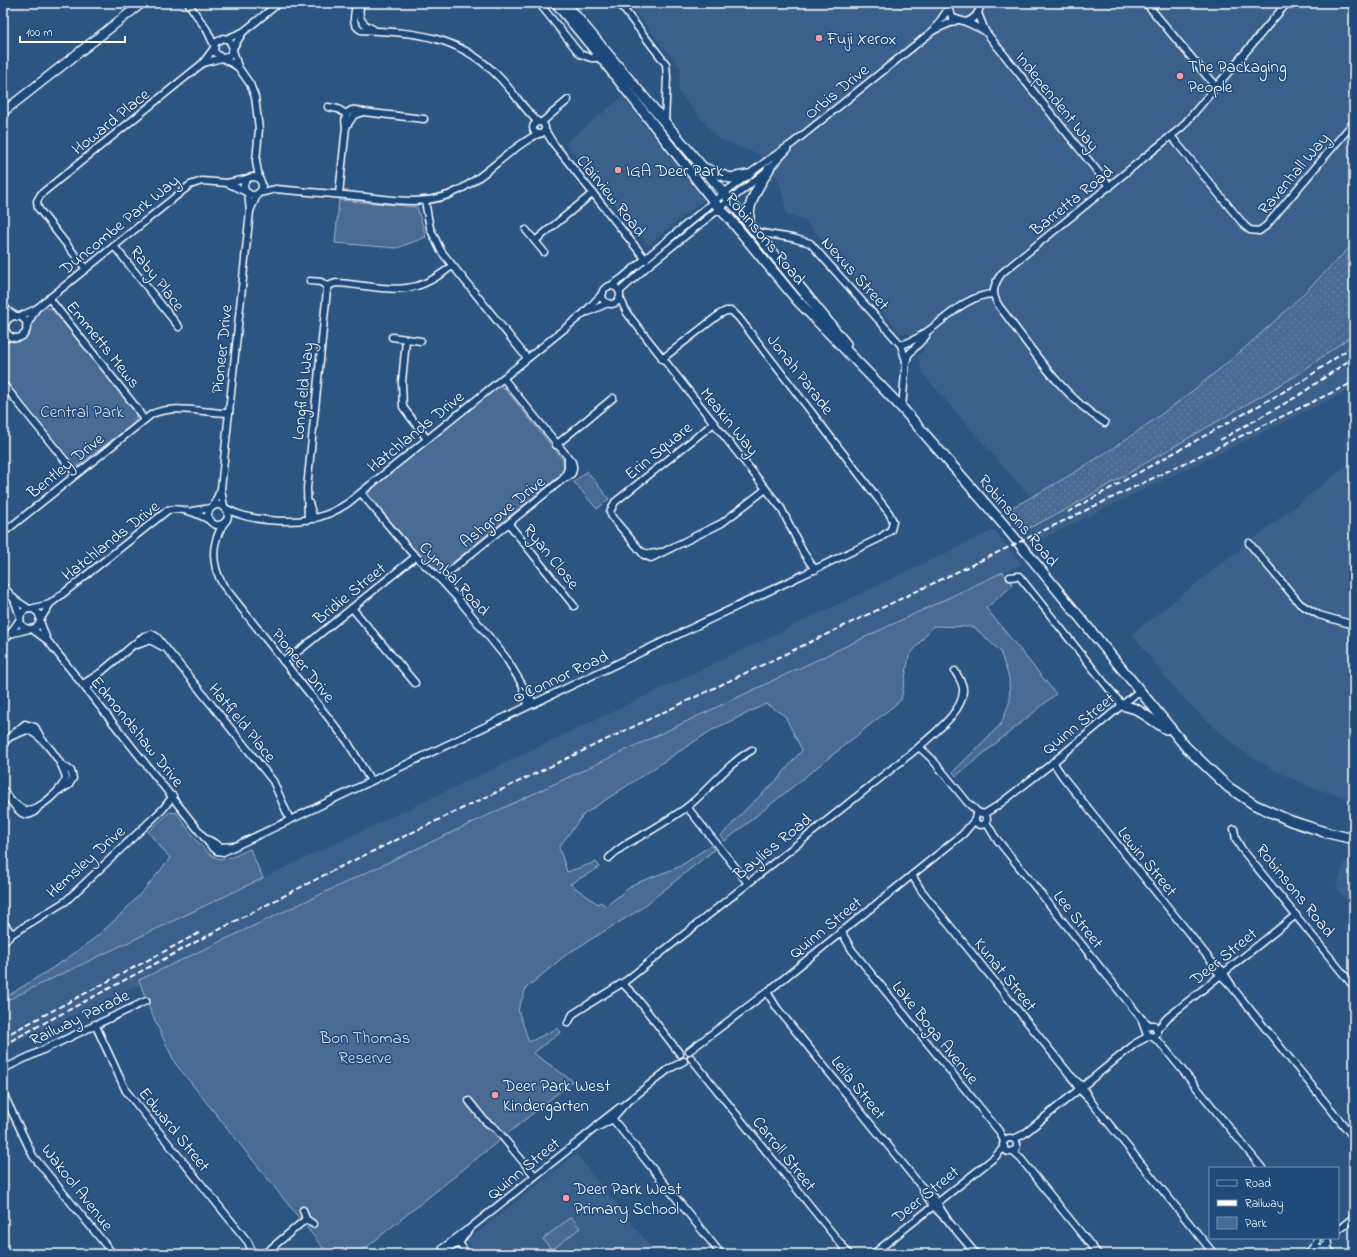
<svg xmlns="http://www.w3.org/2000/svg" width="1357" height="1257" viewBox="0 0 1357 1257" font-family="'Indie Flower',sans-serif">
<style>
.built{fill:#3b618b}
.grass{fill:url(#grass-dots);stroke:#a4b5c8}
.park{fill:#486b92;stroke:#a4b5c8}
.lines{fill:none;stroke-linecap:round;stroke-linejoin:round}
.minor-casing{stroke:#fff;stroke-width:9}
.tertiary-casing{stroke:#fff;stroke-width:11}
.secondary-casing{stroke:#fff;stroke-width:12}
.minor{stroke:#1f4a7a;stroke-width:6}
.tertiary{stroke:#1f4a7a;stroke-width:8}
.secondary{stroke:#1f4a7a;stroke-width:9}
.rail{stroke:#fff;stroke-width:2;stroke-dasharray:6 3;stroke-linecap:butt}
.poi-dot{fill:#ff9aa2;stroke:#1f4a7a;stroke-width:1.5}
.labels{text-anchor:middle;stroke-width:3;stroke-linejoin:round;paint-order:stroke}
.poi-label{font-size:17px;fill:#fff;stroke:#1f4a7a;text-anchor:start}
.street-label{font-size:17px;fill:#fff;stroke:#1f4a7a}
.park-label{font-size:17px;fill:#dae1e9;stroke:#1f4a7a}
</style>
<defs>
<pattern id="grass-dots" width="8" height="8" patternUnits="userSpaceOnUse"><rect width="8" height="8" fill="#486b92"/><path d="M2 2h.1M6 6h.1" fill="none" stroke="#6381a2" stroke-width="1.8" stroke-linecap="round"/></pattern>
</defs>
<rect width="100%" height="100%" fill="#2c5582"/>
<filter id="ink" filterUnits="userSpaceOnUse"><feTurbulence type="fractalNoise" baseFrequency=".025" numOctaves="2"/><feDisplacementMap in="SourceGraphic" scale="8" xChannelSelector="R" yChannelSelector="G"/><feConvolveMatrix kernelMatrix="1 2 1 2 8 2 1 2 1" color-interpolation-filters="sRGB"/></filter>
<g filter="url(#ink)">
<g class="built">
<polygon points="628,3 1354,3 1354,243 1257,337 1194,391 1105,452 1031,498 923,374 918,356 924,350 911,334 900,333 805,220 787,215 779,180 758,154 717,138 678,91 681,68"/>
<polygon points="622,97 704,199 648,245 566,143"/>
<polygon points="1354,334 1354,365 1346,372 1348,374 1354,371 1354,388 1031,544 1025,534 1023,531 1067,509 1297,375"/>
<polygon points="1354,460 1354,800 1310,787 1278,772 1249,756 1218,731 1180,695 1132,634"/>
<polygon points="994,530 1022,564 139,980 140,984 3,1049 3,1002"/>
<polygon points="1345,862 1354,863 1354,909 1336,887"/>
<polygon points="576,1154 656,1254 477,1254 467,1241"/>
</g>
<path class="grass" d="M 1354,243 L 1354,334 L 1351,336 L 1297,375 L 1067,509 L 1023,531 L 1007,510 C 1095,465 1183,403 1256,338 C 1290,308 1322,275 1354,243 Z"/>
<g class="park">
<polygon points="339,200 417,207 426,237 397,248 335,243"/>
<path d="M 46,307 L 53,310 L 136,412 L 136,420 L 134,423 L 78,466 L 72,465 L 3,378 L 3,342 C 8,341 14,342 19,341 C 29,338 30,314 46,307 Z"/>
<polygon points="499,386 504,388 563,460 564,469 558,477 446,568 437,570 413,548 368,494 377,484"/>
<polygon points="587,471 609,499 597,509 574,482"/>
<polygon points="1003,572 1013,585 986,608 1056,694 956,776 953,772 1001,724 1010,701 1009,678 1000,651 974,627 933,626 909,656 901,700 725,841 721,836 748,807 778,779 802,750 785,716 766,704 712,730 584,814 559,847 567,872 596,862 600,867 570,884 598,904 600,902 606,906 634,884 679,867 711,845 714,850 639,910 567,954 526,988 518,1010 529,1042 558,1028 561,1032 533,1053 573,1081 358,1254 328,1254 175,1063 149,1008 139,980"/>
<path d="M 170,812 L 177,813 C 186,825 205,858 221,859 C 231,859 241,853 250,849 L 263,878 L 3,1002 L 3,999 C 34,979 68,960 97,936 C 124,913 148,887 170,858 L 148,832 Z"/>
<polygon points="571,1217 580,1228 552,1250 543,1239"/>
</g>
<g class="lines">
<g class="minor-casing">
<g id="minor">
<polyline points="188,3 207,30 214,45"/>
<path d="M 356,3 C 355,14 350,24 361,30 C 414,33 455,34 495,73 C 511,88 522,107 538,122"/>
<polyline points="539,3 580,54 591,58 603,58"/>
<polyline points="619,3 666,64 667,77 665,123"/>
<path d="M 948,3 L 948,9 L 953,18 L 966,22 C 975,19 980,13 980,3"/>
<polyline points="1146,3 1216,87"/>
<polyline points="3,5 5,3"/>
<path d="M 360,7 C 358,18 362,24 373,29"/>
<polyline points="978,13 985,31 1110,187"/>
<polyline points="966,22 985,31"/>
<polyline points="934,30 957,20"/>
<polyline points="226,39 243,32 279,3"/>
<polyline points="233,48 243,32"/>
<polyline points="233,50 238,67 250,84 255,97 259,129 256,161 259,178"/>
<path d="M 224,58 L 230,55 L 233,48 L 229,40 L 223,38 L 215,43 L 214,51 C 219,58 231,62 238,67"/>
<polyline points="203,63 222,58"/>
<polyline points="328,107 338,109 346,114"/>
<circle cx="539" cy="128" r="6"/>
<polyline points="542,122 568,100"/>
<polyline points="346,127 354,115 363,112"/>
<polyline points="545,130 553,143 646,260"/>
<polyline points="1171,136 1245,226 1250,230 1259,231 1266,226 1354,122"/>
<circle cx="253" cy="186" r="9"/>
<polyline points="227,183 246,192"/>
<path d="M 259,193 L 276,189 C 303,192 329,193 355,196 C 390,199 427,208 459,190 C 488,175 509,148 538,134"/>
<path d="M 339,194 L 346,127 C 343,113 350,106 363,112 L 424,119"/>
<polyline points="425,201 430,228 441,251 527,358"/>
<polyline points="250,211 258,193"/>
<polyline points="526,230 544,252"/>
<polyline points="756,232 792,238 810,243 901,345 906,361 902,408"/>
<polyline points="535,241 593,193"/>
<polyline points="114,246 179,327"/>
<polyline points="86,269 38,208 37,201 41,194 203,63 214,48"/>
<polyline points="310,281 321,282 328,287"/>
<polyline points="610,286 621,279 724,193 764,163 793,143 934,30 948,9"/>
<circle cx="611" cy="295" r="9"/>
<polyline points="620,291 650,264 769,169 787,150"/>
<polyline points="49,298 136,407 144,420"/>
<polyline points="620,298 627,313 781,508 803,552 815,570"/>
<polyline points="3,305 8,311 16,316"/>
<polyline points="588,312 608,303"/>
<circle cx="16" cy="327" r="11"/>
<polyline points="18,317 36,309 190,185 202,181 227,183 247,179"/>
<polyline points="26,327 36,309"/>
<polyline points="392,337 421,341"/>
<polyline points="3,340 10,336"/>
<polyline points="406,340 402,382 403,407 427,439"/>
<path d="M 901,345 C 936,335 957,296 993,294"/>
<polyline points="907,360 908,355 926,336"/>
<polyline points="3,384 76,474"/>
<polyline points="714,423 615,502 610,512 612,517 644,555 651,558 722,523 766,489"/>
<path d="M 1105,423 C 1060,395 1031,347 999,306 C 991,294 993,285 1002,273 L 1182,127 L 1287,3"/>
<polyline points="556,445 613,398"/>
<polyline points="563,479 568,469 568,459"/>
<polyline points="221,489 224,507"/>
<polyline points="361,493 411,552 440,579 460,601 506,658 534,704"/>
<polyline points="309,503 314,519"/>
<circle cx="218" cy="515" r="10"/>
<polyline points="213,506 221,489 250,211 248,193"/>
<path d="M 225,508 C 239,516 252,518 267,520 C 297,523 322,521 348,503 L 584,313 L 603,293"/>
<polyline points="192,511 211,508"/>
<path d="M 308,520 L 307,488 L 327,290 L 330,285 L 336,283 C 362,284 391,293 417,286 C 430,282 442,274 452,266"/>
<path d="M 224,523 C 211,543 211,564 223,585 L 347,741 L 371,781"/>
<polyline points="509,524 574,606"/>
<path d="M 3,533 L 152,414 C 176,404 203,413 229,413"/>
<polyline points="1249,543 1300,604 1319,615 1354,625"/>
<polyline points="642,552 650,554 661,552"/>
<polyline points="1010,577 1019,576 1122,705"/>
<path d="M 440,579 L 563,479 C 572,476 575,471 572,462 L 503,378"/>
<polyline points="3,586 14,599 20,617"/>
<polyline points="14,599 29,609"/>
<polyline points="352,608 415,683"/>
<circle cx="30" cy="619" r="10"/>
<path d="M 30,609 L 50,604 L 168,510 C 183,507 198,514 211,521"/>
<polyline points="40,620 50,604"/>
<polyline points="40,621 47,640 211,846 217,851 223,852 880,538 891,530 893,521 889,513 739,318 732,311 726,311 720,314 662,359"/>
<polyline points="32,629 47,640"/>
<polyline points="10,634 29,629"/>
<polyline points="3,640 10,634 20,619"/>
<polyline points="137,645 150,640 163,647"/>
<polyline points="283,661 300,650 415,557"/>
<polyline points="83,684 100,673 144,636 152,634 157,637 273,781 290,820"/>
<polyline points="86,689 98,676"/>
<polyline points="523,690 528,706"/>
<path d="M 12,736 L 27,730 C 42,734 63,763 66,778 C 62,789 40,811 26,810 C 21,809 17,805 13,802"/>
<polyline points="3,743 25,724 35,727 40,736"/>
<polyline points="919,747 932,759 968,803 979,813"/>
<polyline points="1053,762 1063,777 1212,962 1216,970 1232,987 1354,1138"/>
<path d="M 3,790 C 12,801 23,827 38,808"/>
<polyline points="61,790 69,785 73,778 71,771 63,765"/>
<polyline points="687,807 748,883"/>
<circle cx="981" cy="819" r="6"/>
<polyline points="984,814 997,806 1050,765 1139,691"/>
<polyline points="986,822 995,837 1141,1018 1149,1025"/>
<polyline points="1234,829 1236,839 1241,848 1354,987"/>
<polyline points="209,840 221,847 234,846"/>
<path d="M 609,858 C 620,846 636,839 650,831 C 662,824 674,816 686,808 C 709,790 727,764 752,750"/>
<polyline points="912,875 921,890 1070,1075 1079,1089 1089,1099 1214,1254"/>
<polyline points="3,922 12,934"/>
<polyline points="841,931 852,950 999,1131 1004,1141"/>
<polyline points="3,943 12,934 66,901 163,809 173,796"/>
<polyline points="1213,963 1222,970 1232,986"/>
<polyline points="623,984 636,997 680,1054"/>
<polyline points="767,992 777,1008 920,1185 933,1197 949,1222 976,1254"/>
<polyline points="1142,1021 1147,1035 1153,1037 1157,1034 1157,1030 1154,1025 1149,1025 1146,1028"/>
<path d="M 568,1023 L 573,1014 L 627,980 L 919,747 C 933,734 963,712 963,691 C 964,684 958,677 955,671"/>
<polyline points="95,1024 126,1091 248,1242 253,1253"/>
<polyline points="1157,1030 1167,1018 1296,915"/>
<polyline points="1153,1037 1162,1045 1262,1168"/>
<polyline points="689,1051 767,992 963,834 974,821"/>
<polyline points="691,1058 849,1254"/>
<polyline points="3,1069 146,1001"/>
<polyline points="1071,1076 1082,1086 1089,1098"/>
<polyline points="3,1093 33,1156 113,1254"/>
<polyline points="469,1101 485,1121 496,1129 535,1176"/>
<polyline points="611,1117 721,1254"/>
<polyline points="597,1125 620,1107"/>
<circle cx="1010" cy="1145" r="7"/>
<polyline points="1014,1139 1024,1134 1136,1043 1149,1036"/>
<polyline points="1012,1151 1021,1159 1098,1254"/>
<polyline points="923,1191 933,1206 945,1218"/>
<polyline points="303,1210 306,1219 313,1224"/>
<polyline points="1338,1230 1354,1217"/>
<polyline points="1317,1238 1316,1246 1321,1249 1328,1244 1327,1238"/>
<polyline points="457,1241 462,1247 466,1254"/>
<polyline points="1327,1246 1332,1254"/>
<polyline points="443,1248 467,1230"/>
<polyline points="253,1253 263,1253 268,1251 306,1219"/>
<polyline points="438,1254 459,1243 470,1228 594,1129 611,1120 625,1104 669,1069 684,1061"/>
<polyline points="873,1254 995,1157 1004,1147"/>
<polyline points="1307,1254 1316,1244"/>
</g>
</g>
<g class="tertiary-casing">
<polyline id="tertiary" points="3,112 142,3"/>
</g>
<g class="secondary-casing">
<g id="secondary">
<polyline points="556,3 602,59 719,208 729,218 796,299 902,408 1004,525 1186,747 1228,787 1255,805 1291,821 1328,833 1354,839"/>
<polyline points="565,3 724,193 846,344"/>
<polyline points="704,168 730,178 748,175"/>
<path d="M 749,223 C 747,202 759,186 769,169"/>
<polyline points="1122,705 1136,709 1166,729"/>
</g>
</g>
<use href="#minor" class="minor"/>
<use href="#tertiary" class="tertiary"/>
<use href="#secondary" class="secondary"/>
<g class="rail">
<polyline points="1220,440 1298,396 1354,357"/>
<polyline points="1068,512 1301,382 1354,345"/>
<polyline points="3,1037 199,933"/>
<polyline points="3,1045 241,918 340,867 1354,382"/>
</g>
</g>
</g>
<g class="poi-dot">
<circle cx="819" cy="38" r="4"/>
<circle cx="1180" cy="76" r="4"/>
<circle cx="618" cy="170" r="4"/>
<circle cx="495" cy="1095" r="4"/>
<circle cx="566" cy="1198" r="4"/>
</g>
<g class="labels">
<g class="poi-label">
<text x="827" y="44">Fuji Xerox</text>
<text x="1188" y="72">The Packaging<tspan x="1188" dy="20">People</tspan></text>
<text x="626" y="176">IGA Deer Park</text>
<text x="503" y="1091">Deer Park West<tspan x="503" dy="20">Kindergarten</tspan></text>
<text x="574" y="1194">Deer Park West<tspan x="574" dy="20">Primary School</tspan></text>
</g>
<g class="street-label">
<text transform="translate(836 91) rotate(-39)" y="6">Orbis Drive</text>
<text transform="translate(1058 101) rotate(51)" y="6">Independent Way</text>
<text transform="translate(110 121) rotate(-39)" y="6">Howard Place</text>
<text transform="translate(1293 173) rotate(-50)" y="6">Ravenhall Way</text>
<text transform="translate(612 195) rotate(51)" y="6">Clairview Road</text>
<text transform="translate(1071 200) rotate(-39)" y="6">Barretta Road</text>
<text transform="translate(119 224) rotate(-39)" y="6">Duncombe Park Way</text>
<text transform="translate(766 238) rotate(50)" y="6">Robinsons Road</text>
<text transform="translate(856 273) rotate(48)" y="6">Nexus Street</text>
<text transform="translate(158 278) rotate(52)" y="6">Raby Place</text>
<text transform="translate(104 344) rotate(51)" y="6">Emmetts Mews</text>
<text transform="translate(221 349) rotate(-84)" y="6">Pioneer Drive</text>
<text transform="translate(801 374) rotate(52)" y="6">Jonah Parade</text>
<text transform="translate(302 391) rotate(-84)" y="6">Longfield Way</text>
<text transform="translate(730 421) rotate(51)" y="6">Meakin Way</text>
<text transform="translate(415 431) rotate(-39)" y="6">Hatchlands Drive</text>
<text transform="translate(658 450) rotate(-39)" y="6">Erin Square</text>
<text transform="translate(65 465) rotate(-39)" y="6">Bentley Drive</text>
<text transform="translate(502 511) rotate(-39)" y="6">Ashgrove Drive</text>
<text transform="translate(1019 520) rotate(50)" y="6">Robinsons Road</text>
<text transform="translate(110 540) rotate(-38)" y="6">Hatchlands Drive</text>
<text transform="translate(552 556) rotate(51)" y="6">Ryan Close</text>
<text transform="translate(455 578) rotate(47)" y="6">Cymbal Road</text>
<text transform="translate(349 593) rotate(-39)" y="6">Bridie Street</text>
<text transform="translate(304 665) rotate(51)" y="6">Pioneer Drive</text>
<text transform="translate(560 676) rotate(-25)" y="6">O'Connor Road</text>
<text transform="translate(243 722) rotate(51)" y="6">Hatfield Place</text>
<text transform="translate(1078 723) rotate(-39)" y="6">Quinn Street</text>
<text transform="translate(138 731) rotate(51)" y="6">Edmondshaw Drive</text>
<text transform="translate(772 846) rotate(-39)" y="6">Bayliss Road</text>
<text transform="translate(85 861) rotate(-42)" y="6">Hemsley Drive</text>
<text transform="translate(1148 861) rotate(51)" y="6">Lewin Street</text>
<text transform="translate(1296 890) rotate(51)" y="6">Robinsons Road</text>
<text transform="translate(1079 919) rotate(51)" y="6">Lee Street</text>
<text transform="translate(825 927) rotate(-39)" y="6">Quinn Street</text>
<text transform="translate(1223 956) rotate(-39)" y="6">Deer Street</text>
<text transform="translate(1006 974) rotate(51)" y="6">Kunat Street</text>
<text transform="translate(79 1017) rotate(-26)" y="6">Railway Parade</text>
<text transform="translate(936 1032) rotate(51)" y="6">Lake Boga Avenue</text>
<text transform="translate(859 1087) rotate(51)" y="6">Leila Street</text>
<text transform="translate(175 1129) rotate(51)" y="6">Edward Street</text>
<text transform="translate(785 1153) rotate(51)" y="6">Carroll Street</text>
<text transform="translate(523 1168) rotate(-39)" y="6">Quinn Street</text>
<text transform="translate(78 1187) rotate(52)" y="6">Wakool Avenue</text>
<text transform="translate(925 1194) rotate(-39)" y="6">Deer Street</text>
</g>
<g class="park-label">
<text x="82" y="417">Central Park</text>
<text x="365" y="1043">Bon Thomas<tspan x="365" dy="20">Reserve</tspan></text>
</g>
</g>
<rect width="1357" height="1257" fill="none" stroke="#1f4a7a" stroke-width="16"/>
<rect x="8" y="8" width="1341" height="1241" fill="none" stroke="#fff" stroke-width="1.5" filter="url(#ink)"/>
<rect x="1209" y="1167" width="130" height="72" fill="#1f4a7a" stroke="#7992af"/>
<rect x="1217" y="1180" width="20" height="6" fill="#1f4a7a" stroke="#7992af"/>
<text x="1245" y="1187" font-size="12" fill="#ffffff">Road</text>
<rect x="1217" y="1200" width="20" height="6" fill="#ffffff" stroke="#7992af"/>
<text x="1245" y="1207" font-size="12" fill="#ffffff">Railway</text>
<rect x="1217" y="1217" width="20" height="12" fill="#486b92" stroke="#7992af"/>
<text x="1245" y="1227" font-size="12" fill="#ffffff">Park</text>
<path d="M20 36v6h105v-6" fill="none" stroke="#ffffff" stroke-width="2"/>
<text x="26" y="36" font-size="12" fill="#ffffff" stroke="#1f4a7a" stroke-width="3" paint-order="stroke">100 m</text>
</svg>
